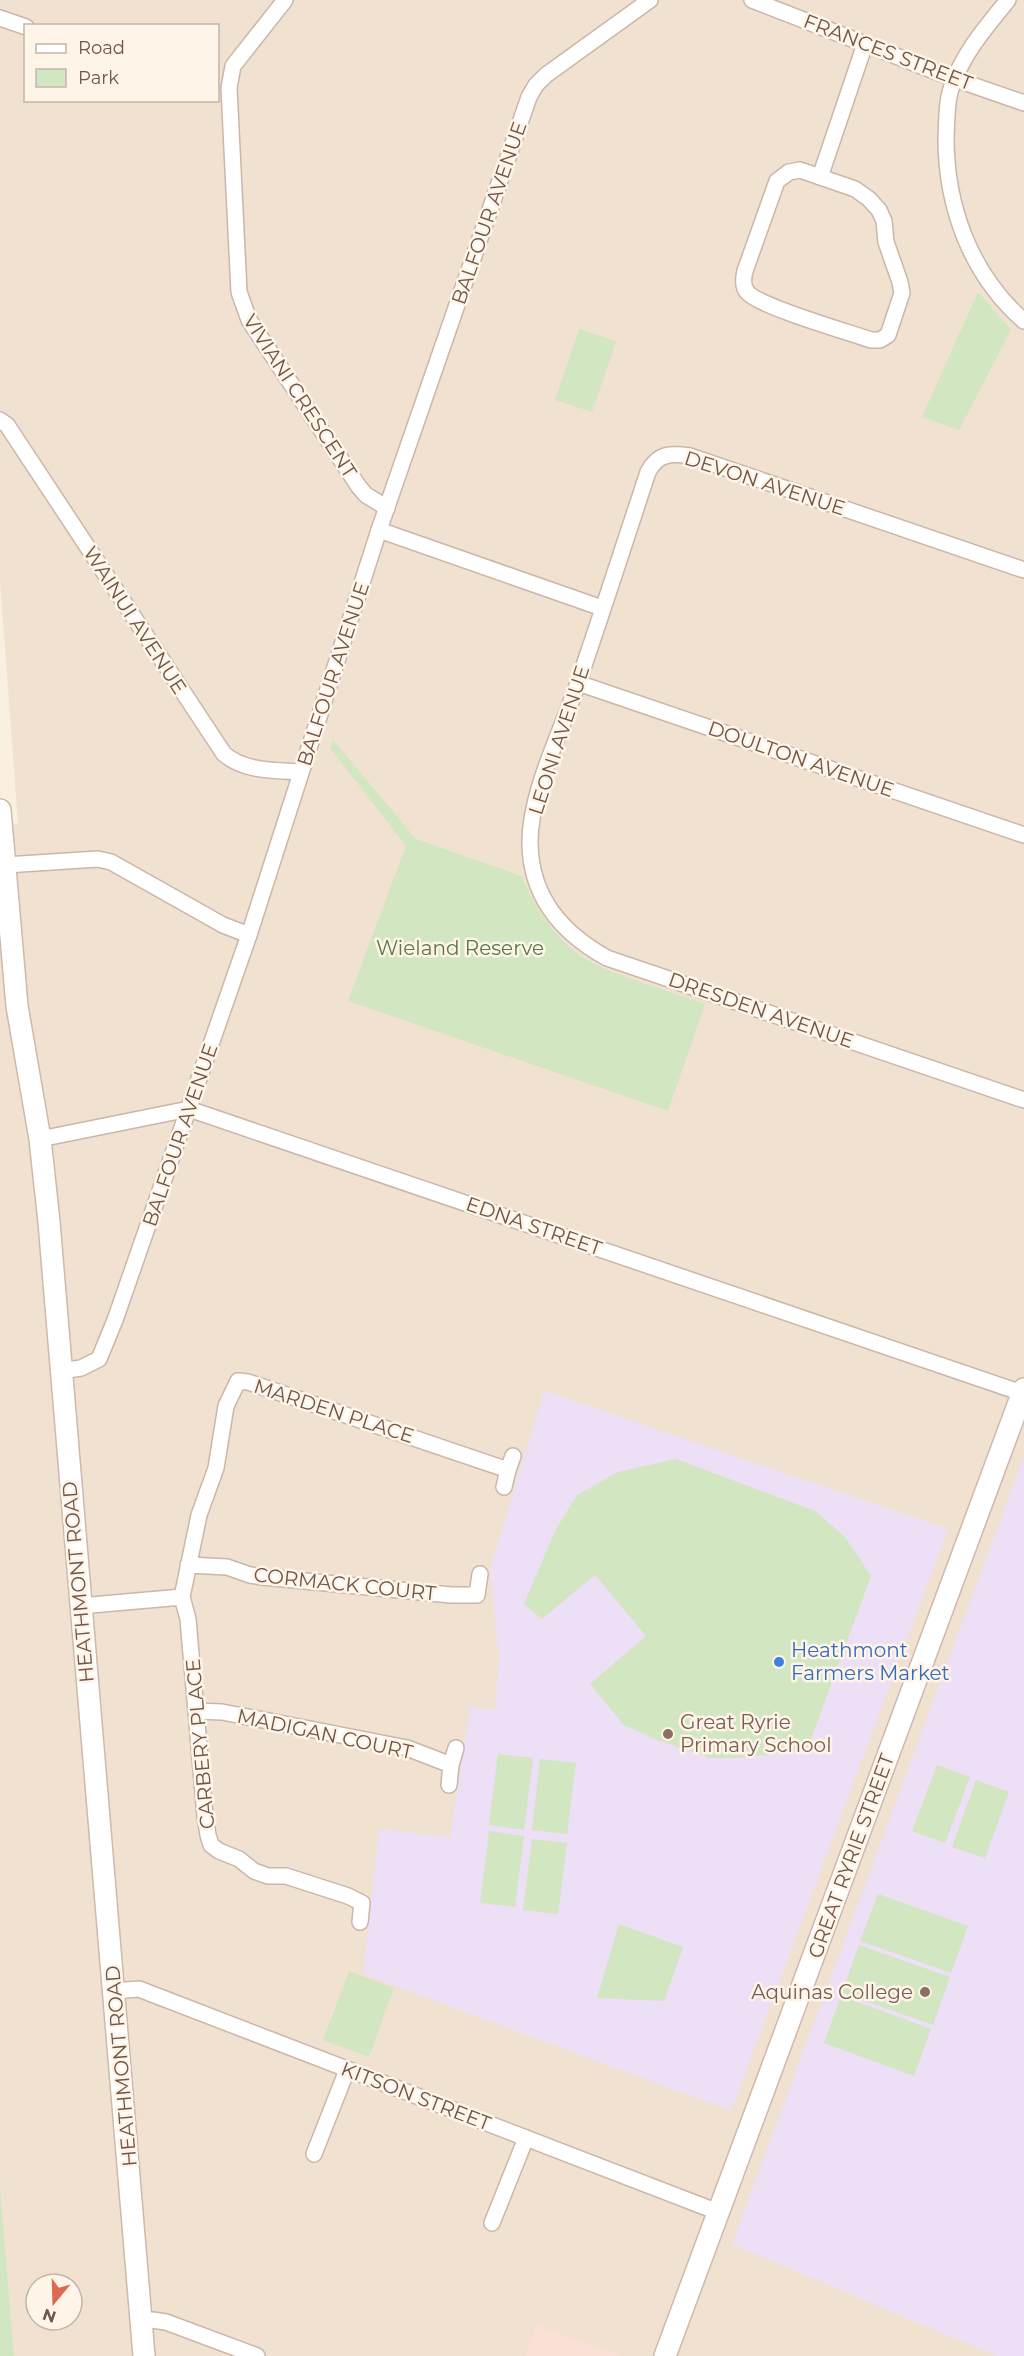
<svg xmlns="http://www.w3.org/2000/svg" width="1024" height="2356" viewBox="0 0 1024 2356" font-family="Montserrat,sans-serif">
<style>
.residential{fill:#f1e1d1;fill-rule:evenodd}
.commercial{fill:#fae0d6}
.education{fill:#eddff6}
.green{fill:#d2e6c1}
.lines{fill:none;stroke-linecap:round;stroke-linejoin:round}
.street-casing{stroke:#cab7a9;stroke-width:18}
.secondary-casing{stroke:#cfb9aa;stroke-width:24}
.street{stroke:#fff;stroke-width:15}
.secondary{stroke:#fff;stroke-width:21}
.shop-dot{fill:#3f7fe0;stroke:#fef4e7;stroke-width:2}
.education-dot{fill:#8d6e63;stroke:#fef4e7;stroke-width:2}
.labels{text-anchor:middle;stroke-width:5;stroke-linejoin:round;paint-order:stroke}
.street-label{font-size:20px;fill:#70564a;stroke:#fef4e7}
.park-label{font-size:20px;fill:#577a46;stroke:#fef4e7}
.shop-label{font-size:20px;fill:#366cbe;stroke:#fef4e7;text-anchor:start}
.education-label{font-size:20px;fill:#785e54;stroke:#fef4e7;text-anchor:start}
</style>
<rect width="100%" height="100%" fill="#faf0e2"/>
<path class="residential" d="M 0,0 L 1024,0 L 1024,2356 L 14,2356 L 0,2184 L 0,826 L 18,824 L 0,581 ZM 26,26 L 218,26 L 218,100 L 26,100 ZM 36,2284 L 72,2284 L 72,2320 L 36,2320 Z"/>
<polygon class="commercial" points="536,2325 621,2356 525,2356"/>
<g class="education">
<polygon points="544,1391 948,1529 731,2111 363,1974 379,1829 450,1837 470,1707 495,1710 499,1660 490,1570"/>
<polygon points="1024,1457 1024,2356 996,2356 732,2244"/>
</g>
<g class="green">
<polygon points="978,292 1011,330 959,430 922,417"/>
<polygon points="579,329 616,341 592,412 555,400"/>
<path d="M 333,740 L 416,839 L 521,876 C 537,911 562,950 599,966 C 633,981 670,991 705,1004 L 668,1111 L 348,1001 L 406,846 L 330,748 Z"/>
<polygon points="676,1459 815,1511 845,1537 871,1576 807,1750 738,1758 710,1758 657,1740 624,1725 590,1684 646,1636 595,1575 542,1619 524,1604 555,1531 577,1495 618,1472"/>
<polygon points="498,1754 533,1758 524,1830 489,1825"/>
<polygon points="540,1759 576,1763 567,1834 532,1830"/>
<polygon points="937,1765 970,1777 945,1843 912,1831"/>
<polygon points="976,1780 1009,1792 985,1858 952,1847"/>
<polygon points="489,1831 524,1836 515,1907 480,1903"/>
<polygon points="532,1839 567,1843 558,1914 523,1910"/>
<polygon points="878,1894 968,1926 951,1973 860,1941"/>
<polygon points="619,1924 683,1947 664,2001 597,1998"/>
<polygon points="859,1945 950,1977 933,2025 842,1993"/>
<polygon points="349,1971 394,1988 369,2057 323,2040"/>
<polygon points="841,1996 931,2029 914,2076 824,2043"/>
<polygon points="0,2184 14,2356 0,2356"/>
</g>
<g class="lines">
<g class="street-casing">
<g id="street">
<polyline points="285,0 233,66 229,88 239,292 249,320 359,487 366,495 387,508"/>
<polyline points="752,0 955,79 1024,103"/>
<path d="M 1008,0 C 985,28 960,57 950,92 C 946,107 947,123 946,138 C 946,207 971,275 1024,321"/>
<polyline points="0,18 26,27"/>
<path d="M 800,170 L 855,189 L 869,199 L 879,210 L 884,221 L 886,242 L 900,282 L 902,293 L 888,335 L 880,340 L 871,340 C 848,332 761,307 748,293 C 742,287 743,279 745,271 L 777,181 L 789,172 Z"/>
<polyline points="820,177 865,44"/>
<path d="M 0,420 L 7,425 L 224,754 C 245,772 275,770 301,772"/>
<polyline points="379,530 602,608"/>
<path d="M 1024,570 L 690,456 C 671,453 658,453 648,472 C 625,542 602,613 578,683 C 562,730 529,794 530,844 C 531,898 562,933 607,958 L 1024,1100"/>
<polyline points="578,683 1024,835"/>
<polyline points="5,865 98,859 111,862 223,925 249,935"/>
<polyline points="40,1139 189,1109 1022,1393"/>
<polyline points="61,1371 81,1368 99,1359 115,1320 249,935 379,530 529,97 536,85 546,75 650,0"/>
<polyline points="508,1470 513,1456"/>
<polyline points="188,1565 227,1567 250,1575 263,1577 451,1595 477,1595 480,1574"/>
<polyline points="182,1597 199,1515 216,1468 226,1406 238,1381 248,1382 508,1470 504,1487"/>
<polyline points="80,1606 182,1597 188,1619 205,1816 208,1835 211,1845 219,1851 239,1859 254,1871 268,1876 286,1876 348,1896 362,1903 360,1922"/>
<polyline points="196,1711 222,1712 407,1748 451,1765 449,1785"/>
<polyline points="451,1765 456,1748"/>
<polyline points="114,1991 139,1989 718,2212"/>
<polyline points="314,2154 347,2070"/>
<polyline points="492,2223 526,2138"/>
<polyline points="142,2321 152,2320 166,2322 257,2356"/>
</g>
</g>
<g class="secondary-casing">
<g id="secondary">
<polyline points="0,810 17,1006 40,1139 49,1222 144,2356"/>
<polyline points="665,2356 1024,1389"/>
</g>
</g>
<use href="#street" class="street"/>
<use href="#secondary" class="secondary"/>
</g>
<circle class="shop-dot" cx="779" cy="1662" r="6"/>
<g class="education-dot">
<circle cx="668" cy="1734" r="6"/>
<circle cx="925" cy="1992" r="6"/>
</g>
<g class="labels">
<g class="street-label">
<text transform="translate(888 52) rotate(21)" y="7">FRANCES STREET</text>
<text transform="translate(489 213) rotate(-71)" y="7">BALFOUR AVENUE</text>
<text transform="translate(300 396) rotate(57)" y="7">VIVIANI CRESCENT</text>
<text transform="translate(765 483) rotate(18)" y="7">DEVON AVENUE</text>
<text transform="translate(135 620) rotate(57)" y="7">WAINUI AVENUE</text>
<text transform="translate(333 674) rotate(-72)" y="7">BALFOUR AVENUE</text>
<text transform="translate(559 740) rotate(-72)" y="7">LEONI AVENUE</text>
<text transform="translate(801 759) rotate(19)" y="7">DOULTON AVENUE</text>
<text transform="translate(761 1010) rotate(19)" y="7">DRESDEN AVENUE</text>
<text transform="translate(180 1135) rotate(-71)" y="7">BALFOUR AVENUE</text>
<text transform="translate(534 1226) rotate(19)" y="7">EDNA STREET</text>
<text transform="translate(334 1411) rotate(18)" y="7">MARDEN PLACE</text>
<text transform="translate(78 1582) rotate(-95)" y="7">HEATHMONT ROAD</text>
<text transform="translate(345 1584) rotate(6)" y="7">CORMACK COURT</text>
<text transform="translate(325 1734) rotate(12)" y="7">MADIGAN COURT</text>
<text transform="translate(200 1744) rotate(-95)" y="7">CARBERY PLACE</text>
<text transform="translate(851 1856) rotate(-70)" y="7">GREAT RYRIE STREET</text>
<text transform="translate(121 2066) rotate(-95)" y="7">HEATHMONT ROAD</text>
<text transform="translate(416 2096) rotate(21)" y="7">KITSON STREET</text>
</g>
<g class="park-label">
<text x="460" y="955">Wieland Reserve</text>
</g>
<g class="shop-label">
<text x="791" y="1657">Heathmont<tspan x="791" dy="23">Farmers Market</tspan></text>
</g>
<g class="education-label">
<text x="680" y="1729">Great Ryrie<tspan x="680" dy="23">Primary School</tspan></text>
<text x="913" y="1999" text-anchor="end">Aquinas College</text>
</g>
</g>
<rect x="24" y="24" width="195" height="78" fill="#fef4e7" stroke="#c5b5a8" stroke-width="1.5"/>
<rect x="36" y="44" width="30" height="9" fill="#ffffff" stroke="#c5b5a8" stroke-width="1.5"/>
<text x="78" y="54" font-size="18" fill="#70564a">Road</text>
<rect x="36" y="69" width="30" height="18" fill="#d2e6c1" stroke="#c5b5a8" stroke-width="1.5"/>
<text x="78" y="84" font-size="18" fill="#70564a">Park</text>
<g transform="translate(54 2302) rotate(199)"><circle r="28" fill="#fef4e7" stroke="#c5b5a8" stroke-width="1.5"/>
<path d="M0-4.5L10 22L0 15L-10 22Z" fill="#dd6a4e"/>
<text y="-9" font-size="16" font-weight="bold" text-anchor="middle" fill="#70564a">N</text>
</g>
</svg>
